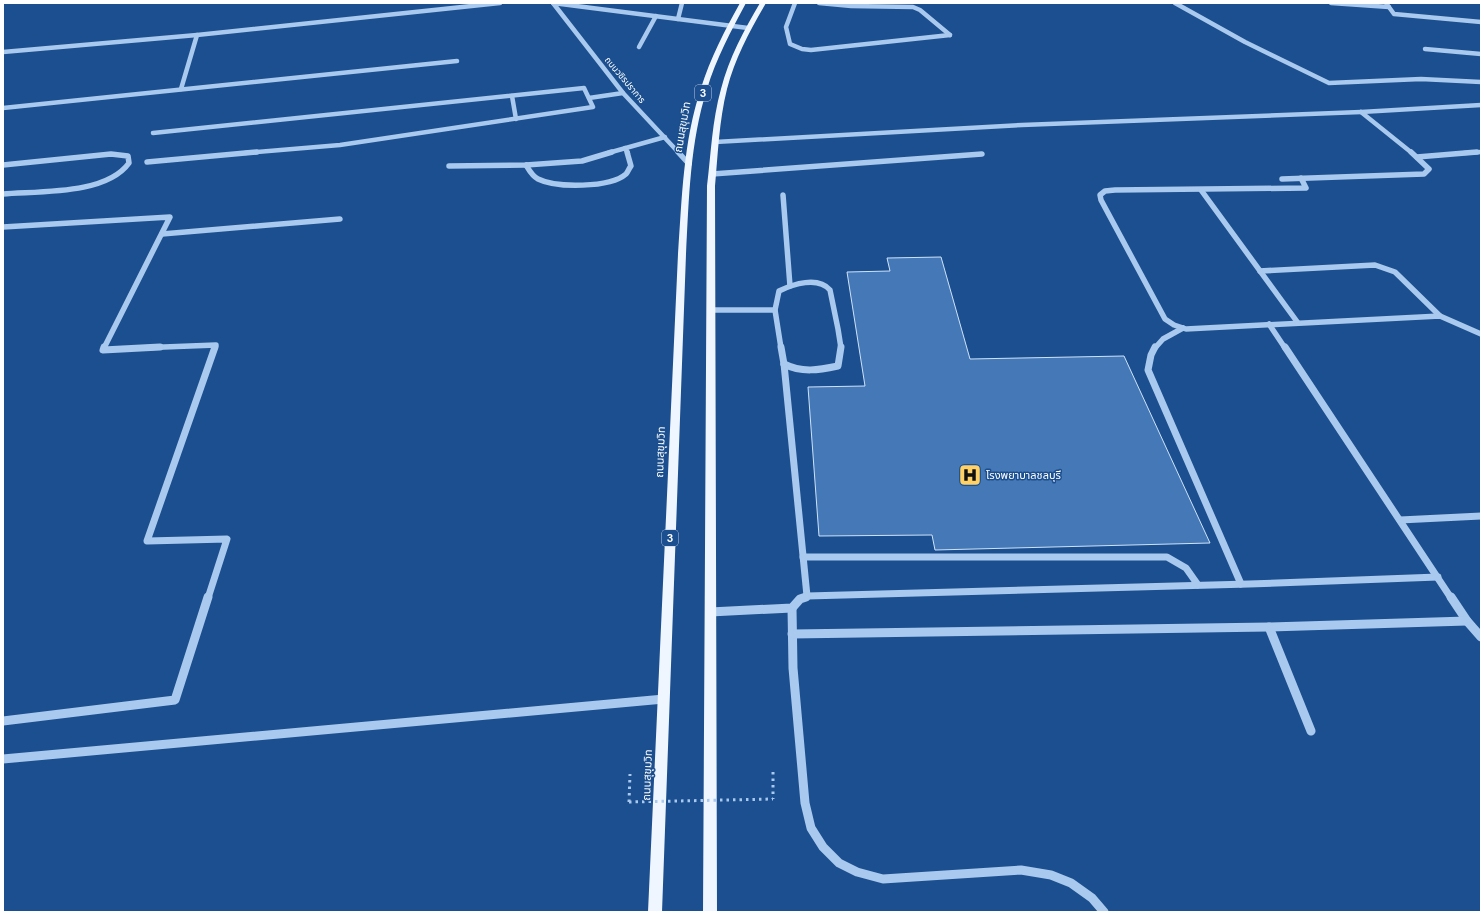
<svg xmlns="http://www.w3.org/2000/svg" width="1484" height="915" viewBox="0 0 1484 915" font-family="Inter,'Noto Sans Thai',sans-serif">
<style>
.building{fill:#4478b7;stroke:#cfe3fa}
.lines{fill:none;stroke-linecap:round;stroke-linejoin:round}
.path{stroke:#a9c9ee;stroke-width:3;stroke-dasharray:2.5 4;stroke-linecap:butt}
.minor-far3{stroke:#a9c9ee;stroke-width:4.5}
.minor-far2{stroke:#a9c9ee;stroke-width:5.5}
.minor-far1{stroke:#a9c9ee;stroke-width:7}
.minor{stroke:#a9c9ee;stroke-width:9}
.major{fill:#f0f6ff;fill-rule:evenodd}
.path-bridge{stroke:#a9c9ee;stroke-width:3;stroke-dasharray:2.5 4;stroke-linecap:butt}
.labels{text-anchor:middle;stroke-width:3;stroke-linejoin:round;paint-order:stroke}
.far-street-label{font-size:9px;fill:#fff;stroke:#1b4f8f}
.shield{fill:#1b4f8f;stroke:#bbcadd;stroke-width:1}
.shield-label{font-size:10px;font-weight:bold;fill:#fff}
.street-label{font-size:11px;fill:#fff;stroke:#1b4f8f}
.poi-label{font-size:11px;fill:#fff;stroke:#1b4f8f;text-anchor:start}
</style>
<rect width="100%" height="100%" fill="#1b4f8f"/>
<polygon class="building" points="941,257 970,359 1124,356 1210,543 935,550 932,535 819,536 808,387 865,386 847,272 890,271 887,258"/>
<g class="lines">
<g class="path">
<polyline points="773,772 773,799"/>
<polyline points="629,802 630,774"/>
</g>
<g class="minor-far3">
<polyline points="553,3 623,93 679,153"/>
<polyline points="553,3 748,28"/>
<polyline points="795,3 786,27 790,44 802,49 811,50 950,35"/>
<polyline points="819,3 851,6 913,7 920,10 950,35"/>
<polyline points="1175,3 1245,42 1329,83 1421,79 1481,82"/>
<polyline points="1331,3 1389,7"/>
<polyline points="1386,3 1394,14 1481,22"/>
<polyline points="678,19 682,3"/>
<polyline points="639,47 656,16"/>
<polyline points="1425,49 1481,54"/>
<polyline points="3,52 197,35 500,3"/>
<polyline points="181,89 197,35"/>
<polyline points="512,96 516,119"/>
<polyline points="589,98 623,93"/>
<polyline points="3,108 457,61"/>
<polyline points="1361,112 1412,153"/>
<polyline points="153,133 584,88 593,107 340,145 245,153"/>
<polyline points="715,142 1022,125 1361,112 1481,105"/>
<polyline points="625,148 628,153"/>
<polyline points="608,153 665,137"/>
<polyline points="1464,153 1481,152"/>
</g>
<g class="minor-far2">
<polyline points="678,152 689,164"/>
<polyline points="1417,157 1477,152"/>
<polyline points="147,162 257,152"/>
<path d="M 3,165 L 111,154 L 128,156 L 129,163 C 106,195 39,191 3,194"/>
<path d="M 526,165 C 529,170 532,176 538,179 C 556,188 610,188 626,174 C 628,172 629,168 631,166 L 627,152"/>
<polyline points="449,166 526,165 582,161 612,152"/>
<polyline points="712,174 982,154"/>
<polyline points="1301,178 1306,188 1115,190 1105,191 1100,195 1101,200 1165,319 1174,325 1186,329 1440,316 1481,334"/>
<polyline points="1282,179 1424,174 1429,169 1411,152"/>
<polyline points="1201,190 1298,323"/>
<polyline points="783,195 790,286"/>
<polyline points="3,227 170,217 104,348"/>
<polyline points="162,234 340,219"/>
<polyline points="1260,271 1375,265 1395,272 1440,316"/>
<polyline points="711,310 775,310"/>
<polyline points="1269,324 1285,348"/>
<polyline points="138,348 216,345 215,348"/>
<path d="M 781,348 L 775,310 L 779,291 C 793,284 818,276 830,290 L 838,329 L 841,348"/>
<polyline points="1155,348 1163,339 1183,328"/>
</g>
<g class="minor-far1">
<polyline points="104,347 103,350 160,347"/>
<polyline points="781,347 784,364"/>
<polyline points="1155,347 1151,355 1148,370 1241,584"/>
<polyline points="1285,347 1451,598"/>
<path d="M 784,364 C 802,373 819,370 838,366 L 841,347"/>
<polyline points="784,364 807,596"/>
<polyline points="1400,520 1481,516"/>
<polyline points="803,557 1167,557 1186,568 1198,585"/>
<polyline points="208,598 227,539 147,541 215,347"/>
<polyline points="803,598 807,596 1249,584 1438,577"/>
</g>
<g class="minor">
<polyline points="1451,597 1467,621 1481,637"/>
<polyline points="792,608 793,668 805,803 811,828 823,847 839,863 857,872 883,879 1021,870 1051,875 1071,883 1092,898 1104,912"/>
<polyline points="710,612 792,608 800,599 806,597"/>
<polyline points="1269,627 1311,731"/>
<polyline points="792,634 1269,627 1467,621"/>
<polyline points="3,721 175,700 208,597"/>
<polyline points="3,759 664,699"/>
</g>
<g class="major">
<path d="M 740,3 L 746,3 C 731,31 716,59 707,89 C 690,142 689,199 686,254 L 662,912 L 648,912 L 678,254 C 682,199 683,142 701,88 C 710,59 725,30 740,3 Z"/>
<path d="M 760,3 L 766,3 C 750,30 735,58 727,89 C 719,121 718,154 715,186 L 717,912 L 703,912 L 707,186 C 711,154 712,121 721,89 C 729,58 744,30 760,3 Z"/>
</g>
<polyline class="path-bridge" points="629,802 773,799"/>
</g>
<defs>
<g id="hospital-square" transform="scale(1.15)"><rect x="-9" y="-9" width="18" height="18" rx="4" fill="#ffd166" stroke="#1b4f8f"/><path d="M-5-5h3v3.5h4V-5h3V5h-3V1.5h-4V5h-3Z" fill="#111"/></g>
</defs>
<g fill-rule="evenodd">
<use href="#hospital-square" x="970" y="475"/>
</g>
<g class="labels">
<g class="far-street-label">
<text transform="translate(625 80) rotate(50)" y="3">ถนนวชิรปราการ</text>
</g>
<g class="shield">
<rect x="695" y="85" width="16" height="16" rx="3"/>
<rect x="662" y="530" width="16" height="16" rx="3"/>
</g>
<g class="shield-label">
<text x="703" y="97">3</text>
<text x="670" y="542">3</text>
</g>
<g class="street-label">
<text transform="translate(682 127) rotate(-80)" y="4">ถนนสุขุมวิท</text>
<text transform="translate(660 452) rotate(-88)" y="4">ถนนสุขุมวิท</text>
<text transform="translate(647 775) rotate(-88)" y="4">ถนนสุขุมวิท</text>
</g>
<g class="poi-label">
<text x="986" y="479">โรงพยาบาลชลบุรี</text>
</g>
</g>
<rect width="1484" height="915" fill="none" stroke="#ffffff" stroke-width="8"/>
</svg>
